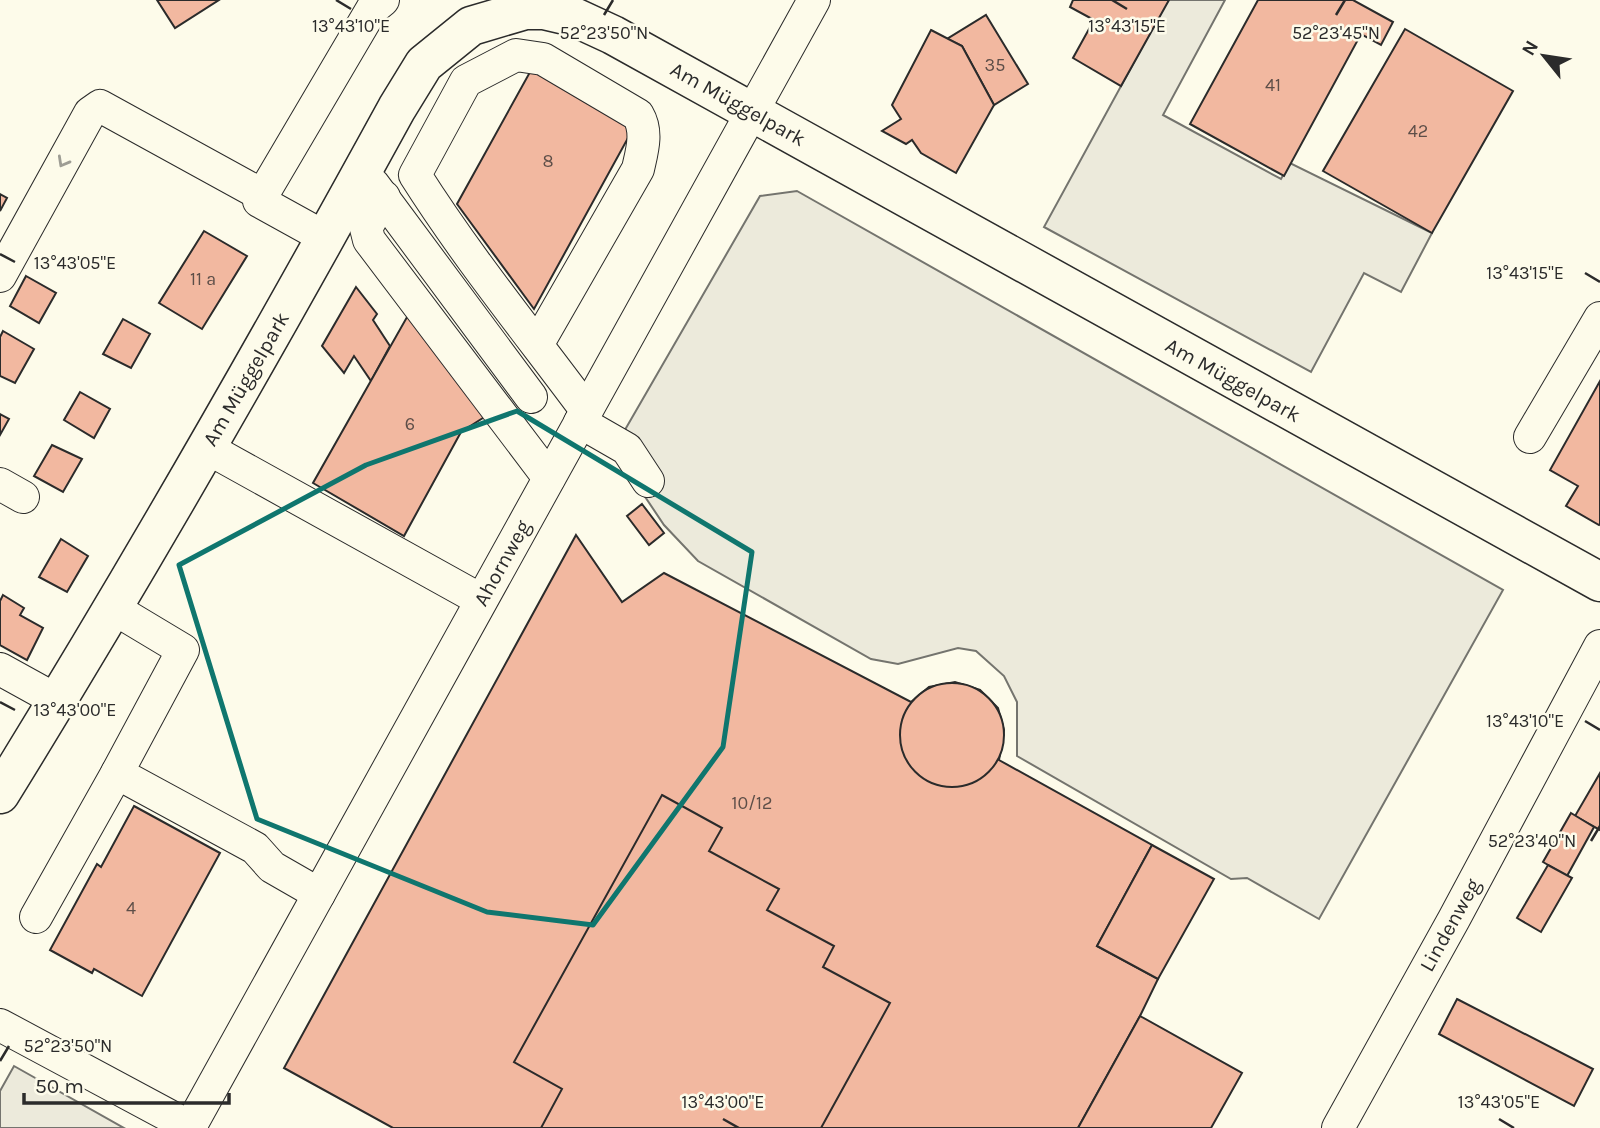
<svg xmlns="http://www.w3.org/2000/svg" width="1600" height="1128" viewBox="0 0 1600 1128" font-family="Karla,sans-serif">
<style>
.parking{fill:#eceadb;stroke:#74746e;stroke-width:2}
.building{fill:#f2b8a0;stroke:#2b2b2b;stroke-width:2}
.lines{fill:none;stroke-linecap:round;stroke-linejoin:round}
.minor-casing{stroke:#2b2b2b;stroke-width:34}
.major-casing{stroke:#2b2b2b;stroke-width:41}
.minor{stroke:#fdfbea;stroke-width:32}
.major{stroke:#fdfbea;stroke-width:38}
.oneway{stroke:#9e9d94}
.marked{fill:none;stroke:#0f766e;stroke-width:5;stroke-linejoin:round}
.ticks{fill:none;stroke:#2b2b2b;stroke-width:2.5}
.labels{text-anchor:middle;stroke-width:5;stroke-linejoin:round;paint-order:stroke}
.number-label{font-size:18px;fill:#5d4e48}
.street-label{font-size:21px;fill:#2b2b2b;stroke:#fdfbea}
.ticks-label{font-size:18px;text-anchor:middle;fill:#2b2b2b;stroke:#fdfbea;stroke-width:5;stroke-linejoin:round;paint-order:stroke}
</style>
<rect width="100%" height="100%" fill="#fdfbea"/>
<g class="parking">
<polygon points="1168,0 1225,0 1163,115 1281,179 1290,163 1432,233 1401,292 1364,273 1311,372 1044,227"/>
<polygon points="797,191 1503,590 1319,919 1247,878 1231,879 1017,756 1017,702 1004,676 976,651 958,648 898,664 871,659 698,561 664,525 623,464 611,454 760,196"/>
<polygon points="14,1066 124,1128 0,1128 0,1091"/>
</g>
<g class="building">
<polygon points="157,0 219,0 175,28"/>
<polygon points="1073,0 1169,0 1121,86 1073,58 1094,20 1070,7"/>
<polygon points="1258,0 1353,0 1393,22 1381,45 1361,34 1284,176 1190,124"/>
<polygon points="986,15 1028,84 994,105 962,46 947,39"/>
<polygon points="1405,29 1513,91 1432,233 1323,171"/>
<polygon points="931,30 962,46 994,105 956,173 921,153 912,140 906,144 882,131 901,119 892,105"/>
<polygon points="535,63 639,118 534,309 457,204"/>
<polygon points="0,194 7,198 0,211"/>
<polygon points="204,231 247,256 202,329 159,303"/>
<polygon points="26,276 56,293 39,323 10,306"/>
<polygon points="356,287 377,314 373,320 390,346 371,381 354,356 344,373 322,346"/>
<polygon points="411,310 486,416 461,432 404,536 313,483"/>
<polygon points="123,319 150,334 131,368 103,354"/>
<polygon points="3,331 34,349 15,383 0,376 0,337"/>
<polygon points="1600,381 1600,524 1599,525 1566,506 1578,486 1550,470"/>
<polygon points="80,392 110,409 94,438 64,420"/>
<polygon points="0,414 9,419 0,435"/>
<polygon points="52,445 82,459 63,492 34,476"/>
<polygon points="642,504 664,533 649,545 627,516"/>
<polygon points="576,535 622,602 664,573 911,702 929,687 955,682 980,690 998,708 1004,730 999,760 1152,845 1097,946 1158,979 1140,1016 1078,1128 393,1128 284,1068"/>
<polygon points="61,539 88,556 67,592 39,577"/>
<polygon points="3,595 24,608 20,615 43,628 27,660 0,645 0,601"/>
<circle cx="952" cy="735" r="52"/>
<polygon points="1600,773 1600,830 1575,816"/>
<polygon points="662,795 722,828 709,851 779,889 767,910 834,946 823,967 890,1003 821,1128 541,1128 562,1089 514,1062"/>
<polygon points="134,806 220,853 142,996 94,969 92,973 50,950 97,864 101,867"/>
<polygon points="1571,813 1594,827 1567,876 1543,862"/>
<polygon points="1152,845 1214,879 1158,979 1097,946"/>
<polygon points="1548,865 1572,878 1541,932 1517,918"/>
<polygon points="1457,999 1593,1069 1574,1106 1439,1034"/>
<polygon points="1140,1016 1242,1073 1211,1128 1078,1128"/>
</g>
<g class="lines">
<g class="minor-casing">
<g id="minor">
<polyline points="373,184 531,397"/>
<polyline points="384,197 366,228 369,240 549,478"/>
<polyline points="326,238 259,201 372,9 383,0"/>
<polyline points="0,276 90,113 100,106 262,195"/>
<path d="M 537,345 L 638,169 C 642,151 648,132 638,115 L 543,59 L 516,55 L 466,81 L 415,175 C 467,257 528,332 586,410"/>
<polyline points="580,422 627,449 648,481"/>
<polyline points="1530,437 1600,318"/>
<polyline points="207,448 481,600"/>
<polyline points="0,484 23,497"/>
<polyline points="113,608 183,650 117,773 255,848 272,867 319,894"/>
<polyline points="0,669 58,701"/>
<polyline points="36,917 117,773"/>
<polyline points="0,1025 192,1128"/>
<polyline points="190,1127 814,0"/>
<polyline points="1338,1128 1454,919 1600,646"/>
</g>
</g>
<g class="major-casing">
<path id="major" d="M 0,794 C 139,569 270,340 397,108 L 424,64 L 471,26 L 525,10 L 544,10 L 574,17 L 613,35 L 1600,582"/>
</g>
<use href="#minor" class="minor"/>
<use href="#major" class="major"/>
</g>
<defs><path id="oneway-chevron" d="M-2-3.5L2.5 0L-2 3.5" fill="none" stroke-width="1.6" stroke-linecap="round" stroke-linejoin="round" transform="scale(1.75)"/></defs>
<use class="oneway" href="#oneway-chevron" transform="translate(63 162) rotate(119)"/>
<path class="marked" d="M 517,411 L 752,552 L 723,747 L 593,925 L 487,912 L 257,819 L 179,565 L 366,465 Z"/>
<path class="ticks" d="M 336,0 L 351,9M 1112,0 L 1127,9M 604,15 L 613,0M 1336,15 L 1345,0M 0,254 L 15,262M 1585,273 L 1600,282M 0,702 L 15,710M 1585,721 L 1600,730M 1591,841 L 1600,826M 0,1061 L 9,1046M 723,1119 L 739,1128M 1499,1119 L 1514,1128"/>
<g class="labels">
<g class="number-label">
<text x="995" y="71">35</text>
<text x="1273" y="91">41</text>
<text x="1418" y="137">42</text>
<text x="548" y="167">8</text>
<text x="203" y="285">11 a</text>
<text x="410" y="430">6</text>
<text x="752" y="809">10/12</text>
<text x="131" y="914">4</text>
</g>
<g class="street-label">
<text transform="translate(738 104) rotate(29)" y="7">Am Müggelpark</text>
<text transform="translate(246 379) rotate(-60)" y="7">Am Müggelpark</text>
<text transform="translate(1233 380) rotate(29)" y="7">Am Müggelpark</text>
<text transform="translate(502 563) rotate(-61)" y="7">Ahornweg</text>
<text transform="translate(1450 925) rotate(-61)" y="7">Lindenweg</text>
</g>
</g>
<g class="ticks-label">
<text x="351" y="32">13°43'10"E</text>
<text x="1127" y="32">13°43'15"E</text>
<text x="604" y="39">52°23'50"N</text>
<text x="1336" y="39">52°23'45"N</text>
<text x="75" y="269">13°43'05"E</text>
<text x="1525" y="279">13°43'15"E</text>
<text x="75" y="716">13°43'00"E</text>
<text x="1525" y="727">13°43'10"E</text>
<text x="1532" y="847">52°23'40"N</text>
<text x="68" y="1052">52°23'50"N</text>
<text x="723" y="1108">13°43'00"E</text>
<text x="1499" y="1108">13°43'05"E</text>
</g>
<g transform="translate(1544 56) rotate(300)" stroke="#fdfbea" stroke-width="5" paint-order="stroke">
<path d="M0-5L12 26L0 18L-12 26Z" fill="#2b2b2b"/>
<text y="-10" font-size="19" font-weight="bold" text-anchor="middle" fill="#2b2b2b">N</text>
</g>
<path d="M24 1093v10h205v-10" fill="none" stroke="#2b2b2b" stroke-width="3.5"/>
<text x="35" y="1093" font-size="21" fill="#2b2b2b" stroke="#fdfbea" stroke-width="5" paint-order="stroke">50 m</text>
</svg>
